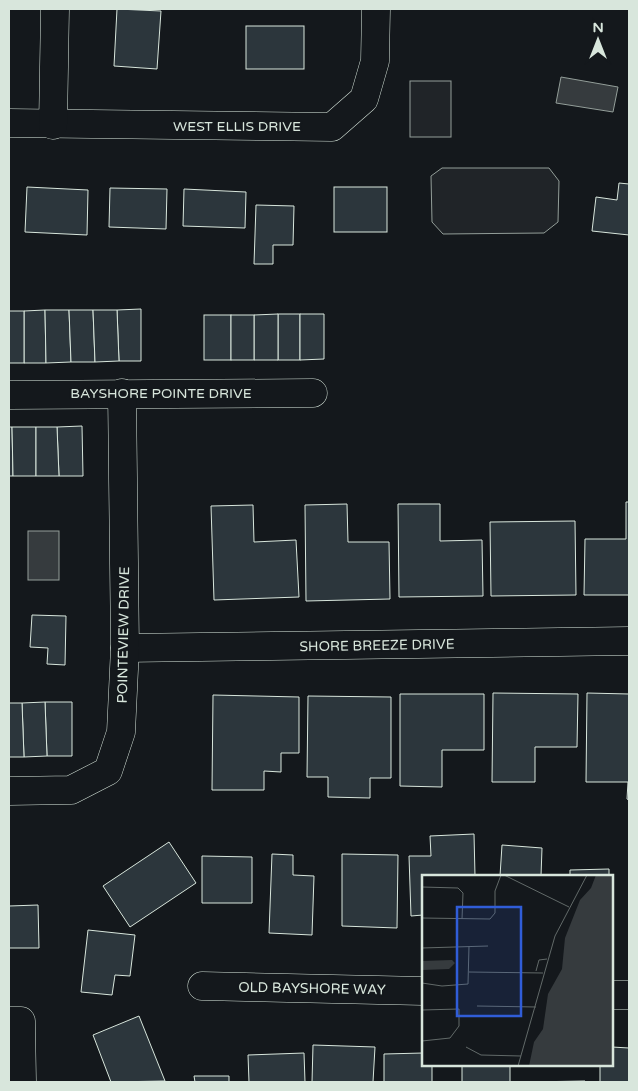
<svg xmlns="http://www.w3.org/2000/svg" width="638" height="1091" viewBox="0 0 638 1091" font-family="'Varela Round',sans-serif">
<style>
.green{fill:#202428;stroke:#939e99}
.water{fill:#363b3e;stroke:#939e99}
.building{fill:#2c363c;stroke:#d8e6dc}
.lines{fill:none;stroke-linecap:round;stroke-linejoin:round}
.minor-casing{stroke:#d8e6dc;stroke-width:29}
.minor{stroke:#14181c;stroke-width:28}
.labels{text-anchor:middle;stroke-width:4;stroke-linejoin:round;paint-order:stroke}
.street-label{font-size:14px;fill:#d8e6dc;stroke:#14181c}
.inset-road{fill:none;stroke:#626a69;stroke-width:1}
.view{fill:#305dd8;fill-opacity:0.15;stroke:#305dd8;stroke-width:2.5}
.inset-edge{fill:none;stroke:#d8e6dc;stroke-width:2.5}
</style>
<rect width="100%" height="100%" fill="#14181c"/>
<g class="green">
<rect x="410" y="81" width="41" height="56"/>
<polygon points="442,168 549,168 559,181 558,222 544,233 443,234 432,222 431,176"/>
</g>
<g class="water">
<polygon points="561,77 618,87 613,112 556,103"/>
<rect x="28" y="531" width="31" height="49"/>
</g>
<g class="building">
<polygon points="117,9 161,11 157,69 114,66"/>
<rect x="246" y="26" width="58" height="43"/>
<polygon points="619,183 629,184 629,235 592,231 596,197 617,200"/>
<polygon points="27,187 88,190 87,235 25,232"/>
<rect x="334" y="187" width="53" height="45"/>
<polygon points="110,188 167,189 166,229 109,227"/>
<polygon points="184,189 246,192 245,228 183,226"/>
<polygon points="256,205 294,206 293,245 273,245 273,264 254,264"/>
<polygon points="141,309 141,361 119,361 117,310"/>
<polygon points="45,310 46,363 24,363 24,311"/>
<polygon points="45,310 69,310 71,362 46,363"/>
<polygon points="69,310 93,310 95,362 71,362"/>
<polygon points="93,310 117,310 119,361 95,362"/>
<rect x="9" y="311" width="15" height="52"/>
<rect x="278" y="314" width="22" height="46"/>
<polygon points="278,314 278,360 254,360 254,315"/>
<polygon points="300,314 324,314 324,359 300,360"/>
<rect x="204" y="315" width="27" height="45"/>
<rect x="231" y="315" width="23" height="45"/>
<polygon points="82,426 83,476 59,476 57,427"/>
<polygon points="9,427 12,427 13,476 9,476"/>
<polygon points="12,427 36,427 36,476 13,476"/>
<polygon points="36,427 57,427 59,476 36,476"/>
<polygon points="626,502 629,502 629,595 584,595 585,539 626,539"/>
<polygon points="347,504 348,542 389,542 390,599 306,601 305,505"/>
<polygon points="398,504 440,504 440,541 482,540 483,596 399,597"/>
<polygon points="253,505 254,542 296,540 299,597 214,600 211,506"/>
<polygon points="575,521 576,595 491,596 490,522"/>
<polygon points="32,615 66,616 65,665 47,664 48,648 30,647"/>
<polygon points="493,693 578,694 577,747 535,747 535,782 492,782"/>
<polygon points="587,693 629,694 629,800 627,799 628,782 586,782"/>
<polygon points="400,694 484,694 484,750 442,750 442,787 400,786"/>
<polygon points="213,695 299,697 299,753 281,753 281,772 264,771 264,790 212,790"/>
<polygon points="308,696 391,697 391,778 370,778 370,798 328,797 328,777 307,777"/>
<polygon points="45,702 72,702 72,756 47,756"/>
<polygon points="45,702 47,756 24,757 22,703"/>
<polygon points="9,703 22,703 24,757 9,757"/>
<polygon points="474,834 475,876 423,876 423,915 411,916 409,856 431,856 430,836"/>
<polygon points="169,842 196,883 130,927 103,886"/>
<polygon points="502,845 542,848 541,876 500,876"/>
<polygon points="272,854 293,855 293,875 314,876 312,935 269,933"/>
<polygon points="342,854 398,855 397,928 342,926"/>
<polygon points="202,856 252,857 252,903 202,903"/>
<polygon points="609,869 609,876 570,876 570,870"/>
<polygon points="38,905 39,948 9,948 9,906"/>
<polygon points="88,930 135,935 130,976 115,975 112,995 81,992"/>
<polygon points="139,1016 165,1081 111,1082 93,1035"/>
<polygon points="313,1045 375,1047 373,1082 312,1082"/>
<polygon points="612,1047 629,1048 629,1082 600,1082 600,1065 612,1065"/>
<polygon points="304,1053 305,1082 249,1082 248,1055"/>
<polygon points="423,1053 423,1065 432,1065 432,1082 384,1082 384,1054"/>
<rect x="462" y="1065" width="48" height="17"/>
<polygon points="194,1076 229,1076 229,1082 195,1082"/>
<polygon points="585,1081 585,1082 528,1082"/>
</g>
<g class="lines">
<g class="minor-casing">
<g id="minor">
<polyline points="9,123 332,127 364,99 375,61 376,9"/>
<polyline points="53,125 55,9"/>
<polyline points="9,395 313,393"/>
<polyline points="125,648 629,641"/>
<polyline points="9,791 71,790 108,771 121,732 125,648 122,393"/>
<polyline points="202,986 423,991"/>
<polyline points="612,995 629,995"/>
<polyline points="9,1021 21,1021 22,1082"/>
</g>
</g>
<use href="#minor" class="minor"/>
</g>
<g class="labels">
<g class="street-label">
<text x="237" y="131">WEST ELLIS DRIVE</text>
<text x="161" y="398">BAYSHORE POINTE DRIVE</text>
<text transform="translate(123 635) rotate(-89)" y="5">POINTEVIEW DRIVE</text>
<text transform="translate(377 645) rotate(-1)" y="5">SHORE BREEZE DRIVE</text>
<text transform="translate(312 988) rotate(1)" y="5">OLD BAYSHORE WAY</text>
</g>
</g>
<g transform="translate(422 875)">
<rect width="191" height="191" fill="#14181c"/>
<path d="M 174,0 L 191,0 L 191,191 L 107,191 L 112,167 L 121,154 L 126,119 L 140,94 L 143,63 L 158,25 L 169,13 ZM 30,85 L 33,88 L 27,94 L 0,95 L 0,86 Z" fill="#363b3e"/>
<path class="inset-road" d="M 82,0 L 147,32M 0,12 L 36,13 L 41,18 L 40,44M 0,43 L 68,44 L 73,38 L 73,16 L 79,0M 0,73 L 66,71M 114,96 L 117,85 L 125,84M 47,97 L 121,98M 0,108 L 20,111 L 46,109 L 47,71M 55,131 L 114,132M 0,135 L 37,134 L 37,151 L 28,163 L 0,166M 44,172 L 59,180 L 99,181M 96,191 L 133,61 L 165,0"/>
<path class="view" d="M 35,32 L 99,32 L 99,141 L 35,141 Z"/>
<rect width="191" height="191" class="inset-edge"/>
</g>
<rect width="638" height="1091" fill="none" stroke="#d8e6dc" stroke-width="20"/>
<g transform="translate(598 40)" stroke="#14181c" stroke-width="4" paint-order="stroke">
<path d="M0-4L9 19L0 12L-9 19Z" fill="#d8e6dc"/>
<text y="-8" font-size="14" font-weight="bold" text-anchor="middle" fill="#d8e6dc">N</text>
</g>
</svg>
